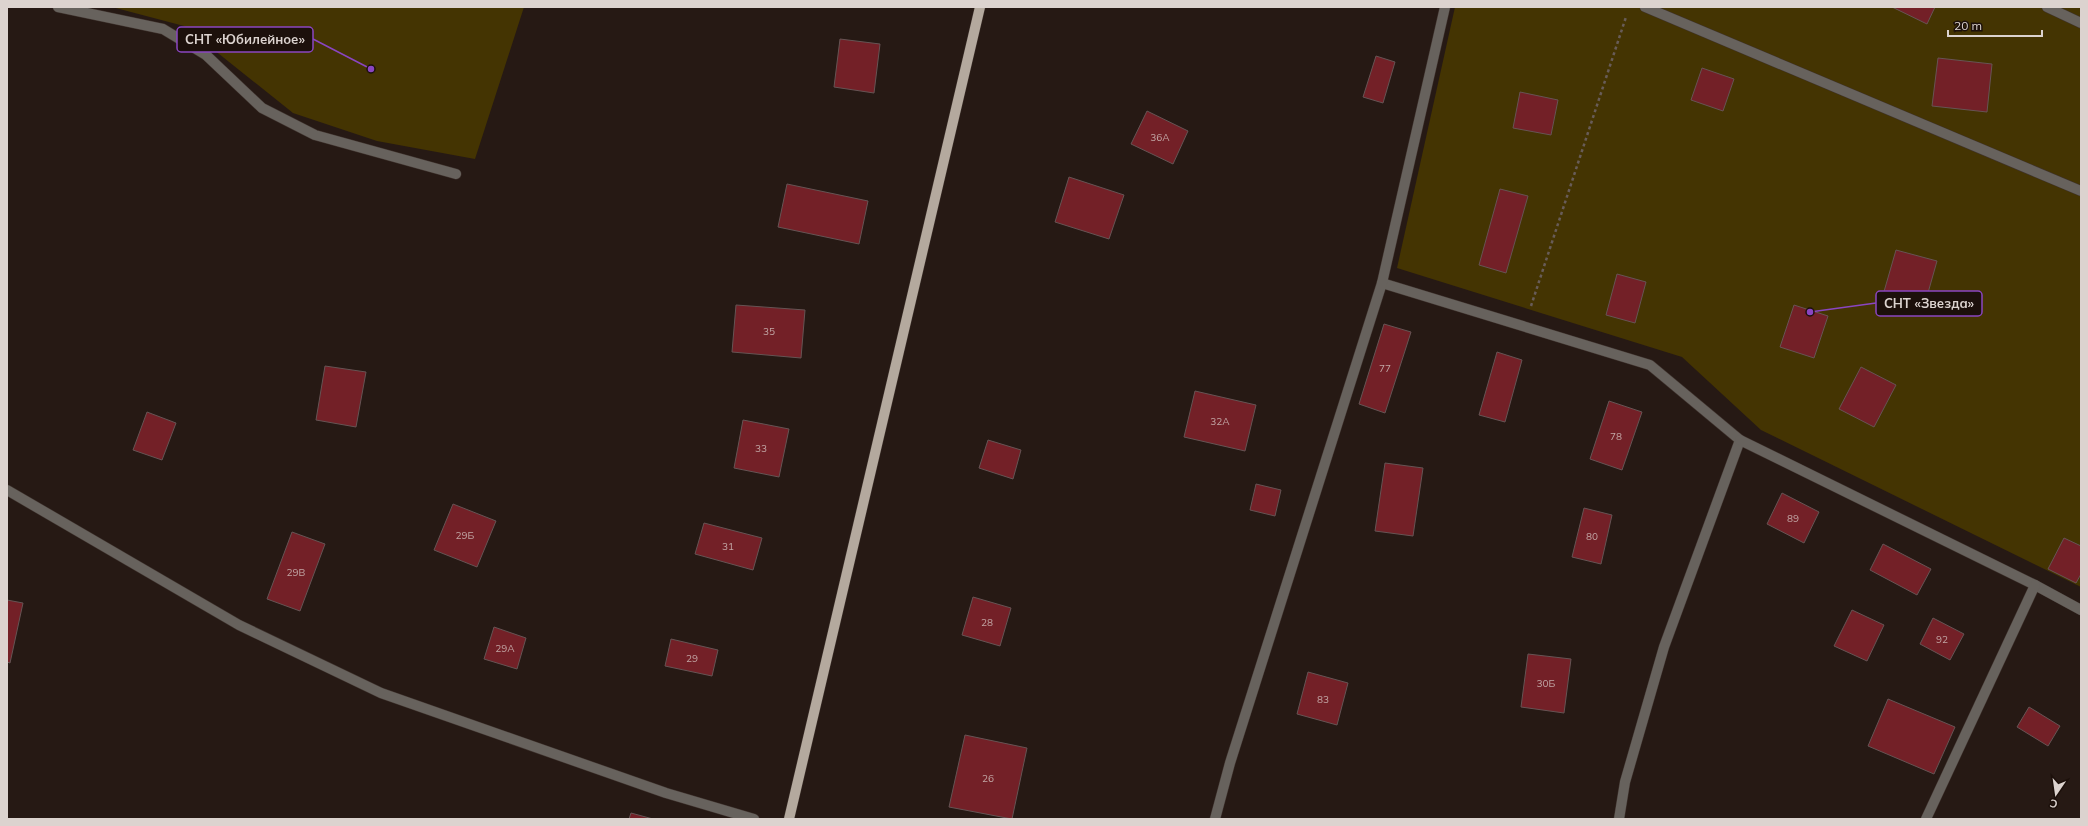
<svg xmlns="http://www.w3.org/2000/svg" width="2088" height="826" viewBox="0 0 2088 826" font-family="Mulish,sans-serif">
<style>
.green{fill:#443402}
.building{fill:#732027;stroke:#665454}
.lines{fill:none;stroke-linecap:round;stroke-linejoin:round}
.minor-casing{stroke:#3f332e;stroke-width:11}
.major-casing{stroke:#3f332e;stroke-width:11}
.path{stroke:#685c58;stroke-width:2.5;stroke-dasharray:3 3;stroke-linecap:butt}
.minor{stroke:#67625d;stroke-width:10}
.major{stroke:#b4a99e;stroke-width:10}
.labels{text-anchor:middle;stroke-width:3;stroke-linejoin:round;paint-order:stroke}
.number-label{font-size:10px;fill:#c2a6a5}
.leader{fill:none;stroke:#8a45c1;stroke-width:1.5}
.callout-dot{fill:#8a45c1;stroke:#1c100b;stroke-width:1.5}
.callout{fill:#1c100b;stroke:#8a45c1;stroke-width:1.5}
.callout-label{font-size:13px;text-anchor:middle;font-weight:bold;fill:#dcd3cf}
</style>
<rect width="100%" height="100%" fill="#261914"/>
<g class="green">
<polygon points="112,7 524,7 475,159 377,141 293,113 184,26"/>
<polygon points="1455,7 2081,7 2081,587 1761,430 1682,357 1397,268"/>
</g>
<g class="building">
<polygon points="1892,7 1935,7 1927,24"/>
<polygon points="840,39 880,44 874,93 834,87"/>
<polygon points="1376,56 1395,62 1383,103 1363,97"/>
<polygon points="1938,58 1992,64 1987,112 1932,106"/>
<polygon points="1702,68 1734,79 1723,111 1691,100"/>
<polygon points="1520,92 1558,100 1551,135 1513,128"/>
<polygon points="1147,111 1188,131 1173,164 1131,144"/>
<polygon points="1069,177 1124,195 1109,239 1055,222"/>
<polygon points="787,184 868,201 859,244 778,227"/>
<polygon points="1500,189 1528,196 1506,273 1479,265"/>
<polygon points="1896,250 1937,261 1924,307 1883,295"/>
<polygon points="1617,274 1646,282 1635,323 1606,315"/>
<polygon points="736,305 805,310 801,358 732,352"/>
<polygon points="1794,305 1828,316 1814,358 1780,347"/>
<polygon points="1384,324 1411,332 1385,413 1359,404"/>
<polygon points="1497,352 1522,360 1505,422 1479,415"/>
<polygon points="325,366 366,372 356,427 316,420"/>
<polygon points="1861,367 1896,385 1874,427 1839,409"/>
<polygon points="1195,391 1256,405 1245,451 1184,437"/>
<polygon points="1609,401 1642,412 1622,470 1590,459"/>
<polygon points="147,412 176,423 162,460 133,450"/>
<polygon points="743,420 789,429 779,477 734,468"/>
<polygon points="988,440 1021,450 1013,479 979,468"/>
<polygon points="1385,463 1423,468 1413,536 1375,531"/>
<polygon points="1256,484 1281,490 1275,516 1250,510"/>
<polygon points="1782,493 1819,512 1804,543 1767,524"/>
<polygon points="453,504 496,521 477,567 434,550"/>
<polygon points="1584,508 1612,515 1601,564 1572,557"/>
<polygon points="704,523 762,538 753,570 695,554"/>
<polygon points="292,532 325,544 300,611 267,599"/>
<polygon points="2064,538 2081,546 2081,574 2076,583 2048,569"/>
<polygon points="1883,544 1931,569 1917,595 1870,570"/>
<polygon points="973,597 1011,608 1000,646 962,635"/>
<polygon points="7,600 23,603 10,663 7,662"/>
<polygon points="1852,610 1884,625 1867,661 1834,646"/>
<polygon points="1933,618 1964,634 1950,660 1920,644"/>
<polygon points="494,627 526,638 517,669 484,659"/>
<polygon points="671,639 718,650 712,676 665,666"/>
<polygon points="1528,654 1571,659 1564,713 1521,707"/>
<polygon points="1308,672 1348,683 1337,725 1297,714"/>
<polygon points="1888,699 1955,727 1934,774 1868,746"/>
<polygon points="2029,707 2060,726 2048,746 2017,727"/>
<polygon points="965,735 1027,748 1012,819 949,807"/>
<polygon points="631,813 653,819 629,819"/>
</g>
<g class="lines">
<g class="minor-casing">
<g id="minor">
<polyline points="58,7 163,29 206,55 262,108 315,135 456,174"/>
<polyline points="1645,7 2081,191"/>
<polyline points="2047,7 2081,23"/>
<polyline points="1382,283 1650,365 1740,440 1664,647 1625,782 1619,819"/>
<polyline points="1740,440 2035,585 2081,610"/>
<polyline points="7,490 239,625 381,693 666,793 754,819"/>
<polyline points="1215,819 1230,763 1382,283 1445,7"/>
<polyline points="1926,819 2035,585"/>
</g>
</g>
<g class="major-casing">
<polyline id="major" points="789,819 980,7"/>
</g>
<polyline class="path" points="1531,306 1626,17"/>
<use href="#minor" class="minor"/>
<use href="#major" class="major"/>
</g>
<g class="labels">
<g class="number-label">
<text x="1160" y="141">36А</text>
<text x="769" y="335">35</text>
<text x="1385" y="372">77</text>
<text x="1220" y="425">32А</text>
<text x="1616" y="440">78</text>
<text x="761" y="452">33</text>
<text x="1793" y="522">89</text>
<text x="465" y="539">29Б</text>
<text x="1592" y="540">80</text>
<text x="728" y="550">31</text>
<text x="296" y="576">29В</text>
<text x="987" y="626">28</text>
<text x="1942" y="643">92</text>
<text x="505" y="652">29А</text>
<text x="692" y="662">29</text>
<text x="1546" y="687">30Б</text>
<text x="1323" y="703">83</text>
<text x="988" y="782">26</text>
</g>
</g>
<path class="leader" d="M371 69L313 39M1810 312L1876 303"/>
<g class="callout-dot">
<circle cx="371" cy="69" r="4"/>
<circle cx="1810" cy="312" r="4"/>
</g>
<g class="callout">
<rect x="177" y="27" width="136" height="25" rx="4"/>
<rect x="1876" y="291" width="106" height="25" rx="4"/>
</g>
<g class="callout-label">
<text x="245" y="44">СНТ «Юбилейное»</text>
<text x="1929" y="308">СНТ «Звезда»</text>
</g>
<rect width="2088" height="826" fill="none" stroke="#dcd3cf" stroke-width="16"/>
<g transform="translate(2056 794) rotate(193)" stroke="#1c100b" stroke-width="3" paint-order="stroke">
<path d="M0-3L7 15L0 10L-7 15Z" fill="#dcd3cf"/>
<text y="-6" font-size="11" font-weight="bold" text-anchor="middle" fill="#dcd3cf">С</text>
</g>
<path d="M1948 30v6h94v-6" fill="none" stroke="#dcd3cf" stroke-width="2"/>
<text x="1954" y="30" font-size="12" fill="#dcd3cf" stroke="#1c100b" stroke-width="3" paint-order="stroke">20 m</text>
</svg>
